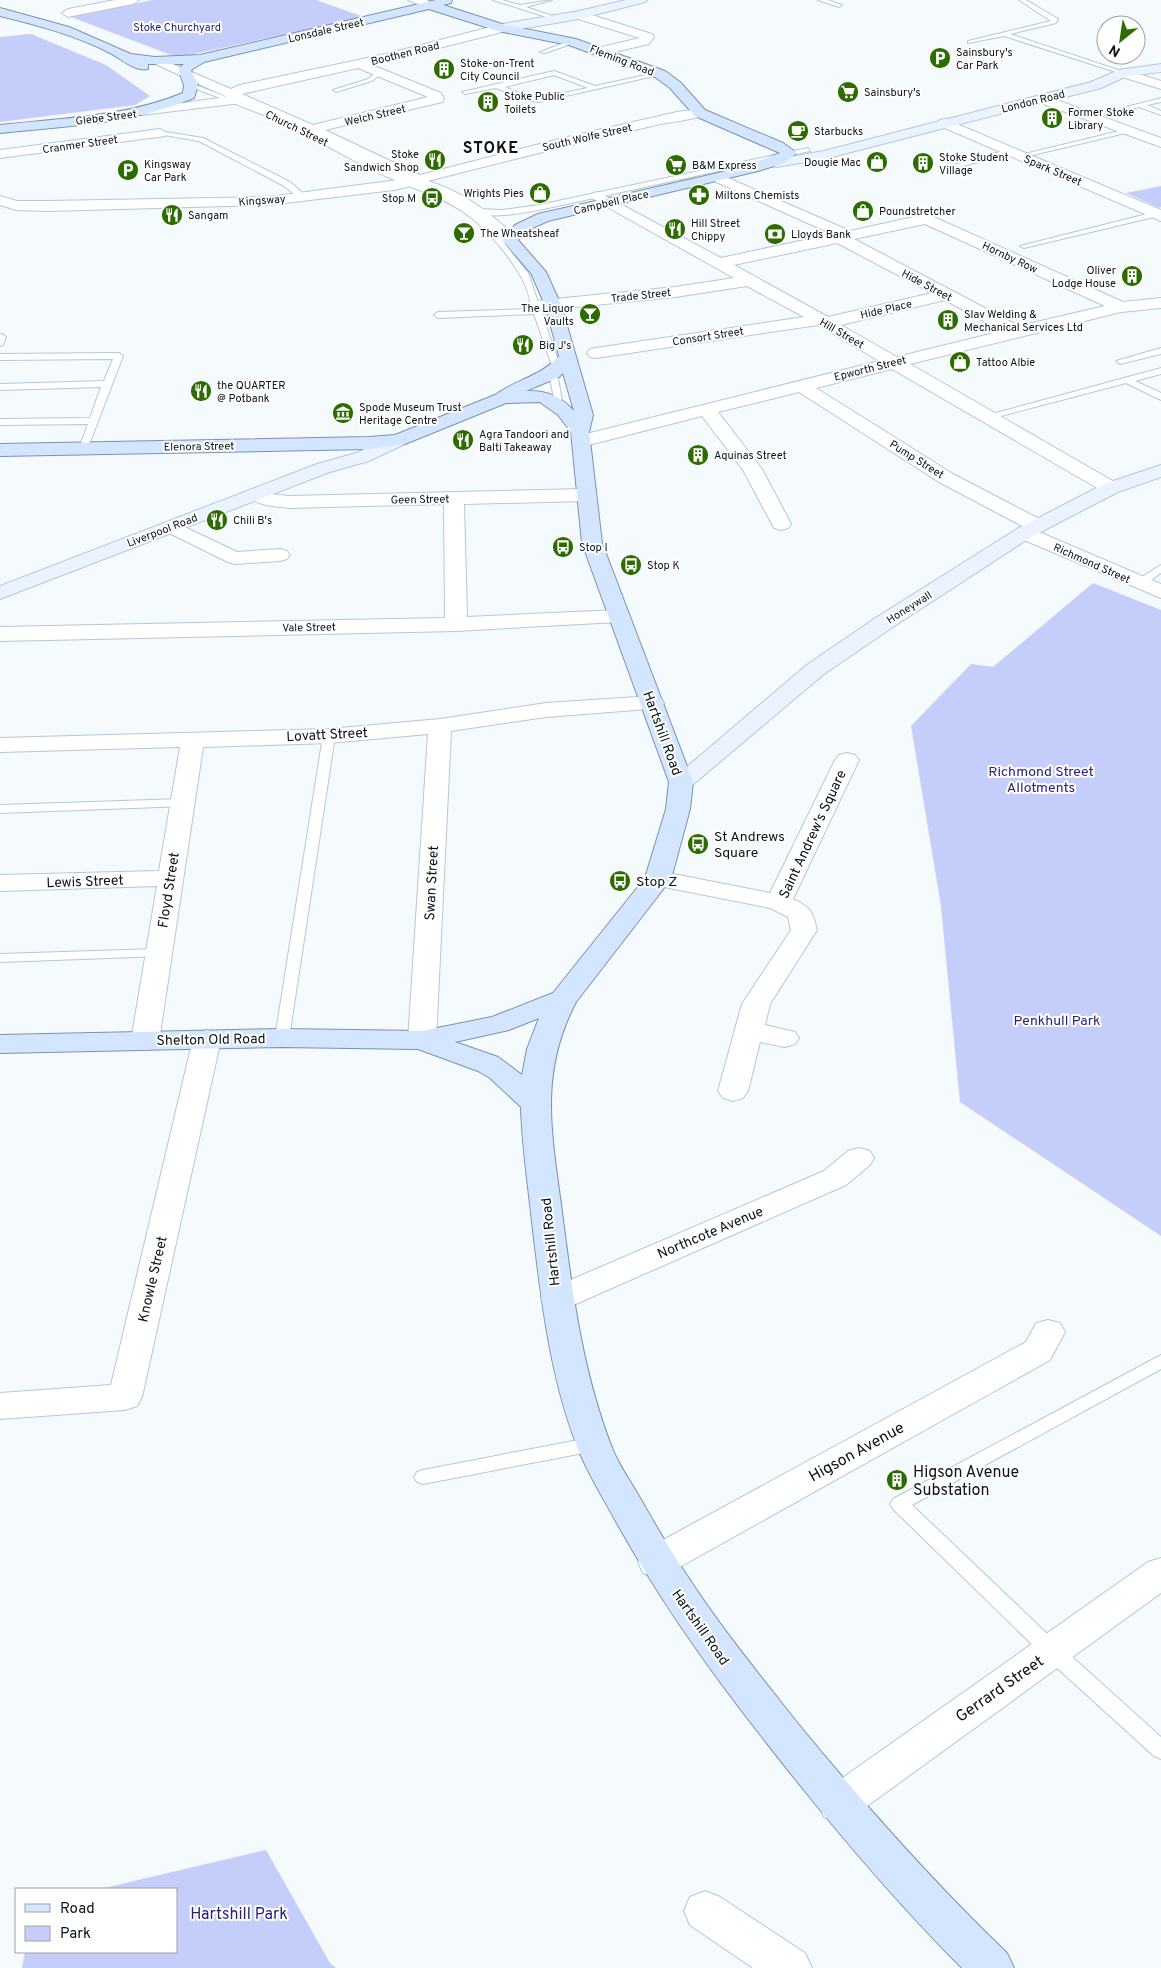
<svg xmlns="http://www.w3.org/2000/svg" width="1161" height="1968" viewBox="0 0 1161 1968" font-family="Overpass,sans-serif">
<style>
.green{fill:#c5cefa}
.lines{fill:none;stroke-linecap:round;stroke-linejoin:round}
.lane-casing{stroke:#b1c9d8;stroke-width:2}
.street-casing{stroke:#b1c9d8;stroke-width:2}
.secondary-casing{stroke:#b1c9d8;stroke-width:2}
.primary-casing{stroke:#7b92ae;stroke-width:2}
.lane{fill:#fff;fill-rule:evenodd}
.street{fill:#fff;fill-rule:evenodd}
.secondary{fill:#eaf3ff;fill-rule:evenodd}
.primary{fill:#d4e6ff;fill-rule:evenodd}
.labels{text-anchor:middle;stroke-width:4;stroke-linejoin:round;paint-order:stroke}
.far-park-label{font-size:11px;fill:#25227b;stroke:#fff}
.far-street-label{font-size:11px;fill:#0a1318;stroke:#fff}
.far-poi-label{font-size:11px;fill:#0a1318;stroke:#fff;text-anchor:start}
.street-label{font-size:14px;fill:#0a1318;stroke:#fff}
.park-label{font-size:14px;fill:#25227b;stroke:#fff}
.poi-label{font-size:14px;fill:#0a1318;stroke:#fff;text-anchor:start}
.far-district-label{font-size:16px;font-weight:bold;letter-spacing:1px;fill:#0a1318;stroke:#fff}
.near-street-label{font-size:16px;fill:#0a1318;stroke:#fff}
.near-poi-label{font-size:16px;fill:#0a1318;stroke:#fff;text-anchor:start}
.near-park-label{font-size:16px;fill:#25227b;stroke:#fff}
</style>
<rect width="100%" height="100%" fill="#f5fafd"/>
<g class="green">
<polygon points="152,0 316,0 364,17 185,56 171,55 71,17"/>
<polygon points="31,34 106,65 150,96 135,105 0,122 0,37"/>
<polygon points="1161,186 1161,207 1159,208 1126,193"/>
<polygon points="1093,583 1161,610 1161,1236 960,1102 941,906 911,726 971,664 993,667"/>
<polygon points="266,1850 330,1963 336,1968 22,1968 25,1952 176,1952 176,1889 100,1889"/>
</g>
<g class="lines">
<g class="lane-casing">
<g id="lane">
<polygon points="493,0 502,0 520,5 552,0 526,7 561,19 556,20"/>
<polygon points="818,0 828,0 842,5 839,7"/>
<polygon points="1019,0 1026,0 1058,19 1056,23 1010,34 1127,73 1122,74 1004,36 968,43 968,41 1051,21"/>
<polygon points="572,40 574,43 545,53 540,52"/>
<polygon points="378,71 383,72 372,81 336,92 333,90 368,79"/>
<path d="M 554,71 L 595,86 L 660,72 L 663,74 L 539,102 L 525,100 L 496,88 L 465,94 L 462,92 ZM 554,75 L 588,88 L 539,98 L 528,97 L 505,87 Z"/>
<polygon points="189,84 193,84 269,114 264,115 189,86"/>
<polygon points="1161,98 1161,102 1147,105 1161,111 1161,115 1139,107 1091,119 1088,117"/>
<polygon points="1128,129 1130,132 1020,158 1016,156"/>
<polygon points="160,131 203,138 290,182 307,197 300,199 284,186 199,141 158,134"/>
<path d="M 308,134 L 312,134 L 409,180 L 431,187 L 469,208 L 497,234 L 528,273 L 560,366 L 557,373 L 563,406 L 555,404 L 549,373 L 552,366 L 534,314 L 438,318 L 434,315 L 438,312 L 531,309 C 531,277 488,228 462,211 C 444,199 424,192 404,184 C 371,171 339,152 308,136 Z"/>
<path d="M 808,148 L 810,151 L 539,210 C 523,213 488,220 474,211 L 478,209 L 502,210 L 539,205 Z"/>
<polygon points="1010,149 1013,153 951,169 947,167"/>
<polygon points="1155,212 1159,214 1158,216 1024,248 1020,246"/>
<polygon points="2,334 6,337 3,345 0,346 0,335"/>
<polygon points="1161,348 1161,354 1120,364 1116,361"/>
<polygon points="119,353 123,356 87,450 79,448 88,424 0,425 0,419 90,418 101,387 0,390 0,384 104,381 113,359 0,360 0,354"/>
<polygon points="1161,368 1161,374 1135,381 1161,393 1161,400 1126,383 986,420 981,417"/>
<polygon points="1161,565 1161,573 1142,586 1134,586 1134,582"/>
<polygon points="329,732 335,736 289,1038 282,1043 275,1038 323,736"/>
<polygon points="182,799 188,803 186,806 0,813 0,805"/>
<polygon points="158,949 165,953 163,956 0,962 0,954"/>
<polygon points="1161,1355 1161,1369 912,1505 1059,1645 1161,1737 1161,1759 1154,1756 1045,1657 893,1509 890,1504 893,1499"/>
<polygon points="594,1437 600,1439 603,1444 600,1449 594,1451 423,1484 417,1482 414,1477 417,1472 423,1470"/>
</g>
</g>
<g class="street-casing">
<g id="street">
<polygon points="115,0 139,0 133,4 68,17 62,13 68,9"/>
<polygon points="408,0 426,0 436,5 430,9"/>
<polygon points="579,11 652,34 654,37 649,44 601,55 597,54 595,51 597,48 640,38 575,18 573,15"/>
<path d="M 502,24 L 508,28 L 506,31 L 372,65 L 441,93 L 444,99 L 442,102 L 325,130 L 420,175 L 567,137 L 677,112 L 700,109 L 707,113 C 702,119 662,123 652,126 C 577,143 503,162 428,181 C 464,192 489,212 516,237 L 518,240 L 516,243 L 504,243 C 479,220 449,190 413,186 C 408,186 400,189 394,190 L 268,205 L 48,211 L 16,210 L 0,205 L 0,196 L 17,201 L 48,201 L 268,197 L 405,179 L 241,103 L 141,115 L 139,112 L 141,109 L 146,108 L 227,97 L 149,61 L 155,57 L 159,58 L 231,89 L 240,85 L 386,54 ZM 358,68 L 428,97 L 313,125 L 242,94 Z"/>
<polygon points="1124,69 1161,81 1161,89 1119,76 1118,73"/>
<polygon points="1043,95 1161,138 1161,147 1038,102 1036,99 1038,96"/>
<polygon points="945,119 1161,210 1161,221 940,126 938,123 940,120"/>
<polygon points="160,129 167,133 165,136 0,158 0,150"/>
<path d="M 719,174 L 850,231 L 927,214 L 1123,302 L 1161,298 L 1161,308 L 1121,312 L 910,364 L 1118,484 L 1121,488 L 1118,492 L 1104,492 L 892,369 L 816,388 L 953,474 L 1045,522 L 1048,526 L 1045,530 L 1039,532 L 1161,584 L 1161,598 L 1017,537 L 1014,533 L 1017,529 L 1024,527 L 939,482 L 799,392 L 718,412 L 762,469 L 791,524 L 788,528 L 781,530 L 774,528 L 743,470 L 702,416 L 581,447 L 574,445 L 572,441 L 574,437 L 879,361 L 818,325 L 596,358 L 590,357 L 587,353 L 590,349 L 596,348 L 804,317 L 747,286 L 675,297 L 535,311 L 529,310 L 527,306 L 529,302 L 535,301 L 675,287 L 734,278 L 593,199 L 591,196 L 593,193 L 598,192 L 721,258 L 832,234 L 714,181 L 712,178 L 714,175 ZM 925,224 L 1105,306 L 1019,326 L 854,239 ZM 837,243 L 932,293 L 828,317 L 734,265 ZM 945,300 L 1002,331 L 897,357 L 841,325 Z"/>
<path d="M 256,488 L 271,494 L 289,496 L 586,489 L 593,491 L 596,495 L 593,499 L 586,501 L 464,504 L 467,617 L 618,610 L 626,611 L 629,616 L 626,621 L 618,622 L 456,631 L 0,641 L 0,627 L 445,618 L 444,504 L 289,508 C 275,506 255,506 246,494 L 249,490 Z"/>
<polygon points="172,521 237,552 280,549 287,551 290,555 287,559 280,561 235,564 228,562 165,531 162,527 165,523"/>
<polygon points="653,696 661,698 664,703 661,708 546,717 451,731 436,1040 432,1046 422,1049 412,1046 408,1040 428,734 329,743 203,747 159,1041 155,1047 145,1050 135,1047 131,1041 157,886 0,891 0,875 159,871 180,747 0,752 0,738 329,729 440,719 546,703"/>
<path d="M 847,753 L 855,755 L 859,760 L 793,899 C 811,908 812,910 817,930 L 770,1004 L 765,1025 L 795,1032 L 799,1038 L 795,1044 L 785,1047 L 760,1042 L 748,1091 L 743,1098 L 733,1101 L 723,1098 L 718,1091 L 742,1004 L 791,930 L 788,917 L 770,908 L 649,884 L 645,879 L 649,874 L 658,871 L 770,893 L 835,760 L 839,755 Z"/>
<polygon points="207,1030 217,1033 221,1039 142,1397 137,1406 125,1410 0,1419 0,1393 111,1385 193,1039 197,1033"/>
<polygon points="859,1148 870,1151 874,1158 870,1165 846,1185 569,1307 557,1311 545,1307 541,1299 545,1291 824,1171 848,1151"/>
<polygon points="1048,1320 1060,1323 1065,1332 1050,1360 669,1573 656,1577 643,1573 638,1562 643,1551 1026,1342 1036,1323"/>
<polygon points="1161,1558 1161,1593 852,1817 838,1822 824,1817 818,1804 824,1791 1148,1562"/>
<polygon points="705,1891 720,1897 805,1953 812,1968 753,1968 690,1925 684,1911 690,1897"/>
</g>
</g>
<g class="secondary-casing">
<g id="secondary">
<polygon points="626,0 647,0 645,2 579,19 502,32 496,28 502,24 579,11"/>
<polygon points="1161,64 1161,72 1127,76 1101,88 824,159 776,167 769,163 771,160 824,151 1091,82 1119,70"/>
<polygon points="398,434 405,436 407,440 405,444 369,461 330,472 0,599 0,586 317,464 356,453"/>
<polygon points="1161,465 1161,477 1118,492 1031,537 893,627 824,674 690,787 681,789 672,787 669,782 808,664 877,617 1017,529 1104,484"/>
</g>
</g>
<g class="primary-casing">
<path id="primary" d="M 436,0 L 452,0 L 451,3 L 443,5 L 505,25 L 576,39 L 665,71 L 680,82 L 705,110 L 783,143 L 797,153 L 784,163 L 758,171 L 548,221 L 530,229 L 518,240 L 546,272 L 561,305 L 593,415 L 589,432 L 602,543 L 693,782 L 690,809 L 671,879 L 576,1002 C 538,1075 552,1134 562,1212 C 572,1292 583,1375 613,1450 C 620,1467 631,1482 640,1498 C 655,1524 669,1549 686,1574 C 719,1625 757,1672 795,1720 C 862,1802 931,1880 1007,1953 L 1014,1968 L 962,1968 C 890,1896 825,1818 762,1737 C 707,1667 657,1596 614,1518 C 602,1496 589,1475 579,1451 C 550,1379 541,1298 532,1222 C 528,1184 522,1145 521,1107 L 490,1078 L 478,1071 L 418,1049 L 282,1047 L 0,1053 L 0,1035 L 282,1029 L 422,1031 L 492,1017 L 553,993 L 645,878 L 666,809 L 669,782 L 582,543 L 571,432 L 558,415 L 540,402 L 506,403 L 405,444 L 369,449 L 0,456 L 0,444 L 369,437 L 395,435 L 495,395 C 517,379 540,377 559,356 L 545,305 L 531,273 L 502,240 L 515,225 L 538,214 L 714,174 L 748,165 L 780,153 L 695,116 L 670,88 L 655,77 L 569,45 L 498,31 L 429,9 L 204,62 L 191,70 L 198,85 L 194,98 C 132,124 66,126 0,133 L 0,125 C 62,118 125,117 183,93 L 184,85 L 178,69 L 184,64 L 148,64 L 148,69 C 135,72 120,58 110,53 C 75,35 37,25 0,16 L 0,8 L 69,27 L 131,54 L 155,57 L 200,55 ZM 563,373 L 574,411 C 561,396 546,390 526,391 L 559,377 ZM 539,1018 L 527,1049 L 522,1075 L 498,1057 L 455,1042 L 509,1030 Z"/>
</g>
<use href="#lane" class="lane"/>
<use href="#street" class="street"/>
<use href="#secondary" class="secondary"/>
<use href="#primary" class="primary"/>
</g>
<defs>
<g id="parking-disc" transform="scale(1.125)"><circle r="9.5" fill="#2d6c00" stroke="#fff"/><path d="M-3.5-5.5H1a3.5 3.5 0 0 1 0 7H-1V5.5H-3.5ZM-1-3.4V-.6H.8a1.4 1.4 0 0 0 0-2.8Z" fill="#fff"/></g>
<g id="building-disc" transform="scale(1.125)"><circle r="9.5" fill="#2d6c00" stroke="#fff"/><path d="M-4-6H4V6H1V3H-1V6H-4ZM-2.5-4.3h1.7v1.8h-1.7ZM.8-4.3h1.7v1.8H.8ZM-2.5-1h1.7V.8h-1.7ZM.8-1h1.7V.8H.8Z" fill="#fff"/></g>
<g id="supermarket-disc" transform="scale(1.125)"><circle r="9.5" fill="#2d6c00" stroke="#fff"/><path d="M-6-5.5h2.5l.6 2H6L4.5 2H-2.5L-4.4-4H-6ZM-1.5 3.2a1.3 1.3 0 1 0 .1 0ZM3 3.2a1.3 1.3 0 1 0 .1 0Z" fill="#fff"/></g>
<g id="cafe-disc" transform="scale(1.125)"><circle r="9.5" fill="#2d6c00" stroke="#fff"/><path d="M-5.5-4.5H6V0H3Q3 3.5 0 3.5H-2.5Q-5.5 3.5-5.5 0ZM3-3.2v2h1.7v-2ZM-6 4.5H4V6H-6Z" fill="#fff"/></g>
<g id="restaurant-disc" transform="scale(1.125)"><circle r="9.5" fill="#2d6c00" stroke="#fff"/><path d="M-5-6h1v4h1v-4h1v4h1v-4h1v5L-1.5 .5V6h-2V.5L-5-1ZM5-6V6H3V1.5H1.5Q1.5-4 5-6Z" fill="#fff"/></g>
<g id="shop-disc" transform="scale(1.125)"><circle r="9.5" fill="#2d6c00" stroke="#fff"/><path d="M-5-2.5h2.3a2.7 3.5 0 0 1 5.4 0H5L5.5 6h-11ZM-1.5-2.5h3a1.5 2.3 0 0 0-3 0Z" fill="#fff"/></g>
<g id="pharmacy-disc" transform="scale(1.125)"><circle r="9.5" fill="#2d6c00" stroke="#fff"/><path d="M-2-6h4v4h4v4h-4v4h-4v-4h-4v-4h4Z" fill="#fff"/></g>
<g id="bus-disc" transform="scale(1.125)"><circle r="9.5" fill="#2d6c00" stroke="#fff"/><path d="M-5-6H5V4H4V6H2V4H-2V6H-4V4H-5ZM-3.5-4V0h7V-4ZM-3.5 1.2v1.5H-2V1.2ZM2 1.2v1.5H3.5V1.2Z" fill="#fff"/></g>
<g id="bar-disc" transform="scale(1.125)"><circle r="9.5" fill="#2d6c00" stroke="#fff"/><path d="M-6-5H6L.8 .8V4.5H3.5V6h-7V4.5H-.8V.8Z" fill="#fff"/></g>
<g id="bank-disc" transform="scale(1.125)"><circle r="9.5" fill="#2d6c00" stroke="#fff"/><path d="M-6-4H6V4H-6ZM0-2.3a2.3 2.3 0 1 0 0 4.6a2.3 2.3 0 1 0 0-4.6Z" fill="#fff"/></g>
<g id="museum-disc" transform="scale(1.125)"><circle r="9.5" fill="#2d6c00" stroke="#fff"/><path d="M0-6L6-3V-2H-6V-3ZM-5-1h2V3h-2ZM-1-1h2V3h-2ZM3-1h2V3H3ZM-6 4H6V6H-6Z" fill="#fff"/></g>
</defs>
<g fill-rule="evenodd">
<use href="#parking-disc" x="940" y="58"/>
<use href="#building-disc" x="444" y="69"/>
<use href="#supermarket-disc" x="848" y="92"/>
<use href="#building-disc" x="488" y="102"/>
<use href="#building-disc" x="1052" y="118"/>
<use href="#cafe-disc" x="798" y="131"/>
<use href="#restaurant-disc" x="435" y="160"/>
<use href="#shop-disc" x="877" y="162"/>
<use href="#building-disc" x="923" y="163"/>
<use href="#supermarket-disc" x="676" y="165"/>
<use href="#parking-disc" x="128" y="170"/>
<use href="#shop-disc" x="540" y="193"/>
<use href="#pharmacy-disc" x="699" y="195"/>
<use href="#bus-disc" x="432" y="198"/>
<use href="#shop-disc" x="863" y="211"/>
<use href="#restaurant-disc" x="172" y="215"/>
<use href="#restaurant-disc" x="675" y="229"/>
<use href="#bar-disc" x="464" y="233"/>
<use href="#bank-disc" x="775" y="234"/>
<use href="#building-disc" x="1132" y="276"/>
<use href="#bar-disc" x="590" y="314"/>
<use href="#building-disc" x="948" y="320"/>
<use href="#restaurant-disc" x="523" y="345"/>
<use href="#shop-disc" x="960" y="362"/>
<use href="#restaurant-disc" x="201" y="391"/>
<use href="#museum-disc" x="343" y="413"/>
<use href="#restaurant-disc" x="463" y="440"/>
<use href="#building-disc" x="698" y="455"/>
<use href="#restaurant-disc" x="217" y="520"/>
<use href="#bus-disc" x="563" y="547"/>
<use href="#bus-disc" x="631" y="565"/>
<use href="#bus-disc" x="698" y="844"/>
<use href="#bus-disc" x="620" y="881"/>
<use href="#building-disc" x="897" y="1480"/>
</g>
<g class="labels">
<g class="far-park-label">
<text x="177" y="31">Stoke Churchyard</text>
</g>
<g class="far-street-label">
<text transform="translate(326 30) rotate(-13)" y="4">Lonsdale Street</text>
<text transform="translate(405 53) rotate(-14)" y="4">Boothen Road</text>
<text transform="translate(622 60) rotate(21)" y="4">Fleming Road</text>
<text transform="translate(1033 101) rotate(-14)" y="4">London Road</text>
<text transform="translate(375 115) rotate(-13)" y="4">Welch Street</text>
<text transform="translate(106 117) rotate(-7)" y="4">Glebe Street</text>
<text transform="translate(297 128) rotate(26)" y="4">Church Street</text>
<text transform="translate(587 137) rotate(-13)" y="4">South Wolfe Street</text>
<text transform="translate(80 144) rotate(-8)" y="4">Cranmer Street</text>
<text transform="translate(1053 170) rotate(23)" y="4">Spark Street</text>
<text transform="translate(262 200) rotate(-4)" y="4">Kingsway</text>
<text transform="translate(611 202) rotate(-13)" y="4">Campbell Place</text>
<text transform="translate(1010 257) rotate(25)" y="4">Hornby Row</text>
<text transform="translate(927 285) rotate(28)" y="4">Hide Street</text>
<text transform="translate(641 295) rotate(-6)" y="4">Trade Street</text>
<text transform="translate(886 309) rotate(-13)" y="4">Hide Place</text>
<text transform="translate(842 333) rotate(30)" y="4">Hill Street</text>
<text transform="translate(708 336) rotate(-9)" y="4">Consort Street</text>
<text transform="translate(870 368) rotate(-14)" y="4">Epworth Street</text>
<text transform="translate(199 446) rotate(-1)" y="4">Elenora Street</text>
<text transform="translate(917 459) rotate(32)" y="4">Pump Street</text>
<text transform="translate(420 499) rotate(-1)" y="4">Geen Street</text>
<text transform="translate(162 530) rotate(-21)" y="4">Liverpool Road</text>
<text transform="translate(1092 563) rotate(24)" y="4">Richmond Street</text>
<text transform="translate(909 607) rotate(-32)" y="4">Honeywall</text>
<text transform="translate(309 627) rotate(-1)" y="4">Vale Street</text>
</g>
<g class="far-poi-label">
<text x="956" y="56">Sainsbury's<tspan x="956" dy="13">Car Park</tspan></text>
<text x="460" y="67">Stoke-on-Trent<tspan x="460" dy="13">City Council</tspan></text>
<text x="864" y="96">Sainsbury's</text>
<text x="504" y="100">Stoke Public<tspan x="504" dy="13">Toilets</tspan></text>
<text x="1068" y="116">Former Stoke<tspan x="1068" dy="13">Library</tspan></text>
<text x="814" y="135">Starbucks</text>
<text x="419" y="158" text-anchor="end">Stoke<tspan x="419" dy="13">Sandwich Shop</tspan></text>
<text x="939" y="161">Stoke Student<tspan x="939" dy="13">Village</tspan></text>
<text x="861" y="166" text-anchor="end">Dougie Mac</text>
<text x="144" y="168">Kingsway<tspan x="144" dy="13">Car Park</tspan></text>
<text x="692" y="169">B&amp;M Express</text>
<text x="524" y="197" text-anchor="end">Wrights Pies</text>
<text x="715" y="199">Miltons Chemists</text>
<text x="416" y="202" text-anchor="end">Stop M</text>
<text x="879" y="215">Poundstretcher</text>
<text x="188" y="219">Sangam</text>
<text x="691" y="227">Hill Street<tspan x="691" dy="13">Chippy</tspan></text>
<text x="480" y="237">The Wheatsheaf</text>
<text x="791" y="238">Lloyds Bank</text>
<text x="1116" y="274" text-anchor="end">Oliver<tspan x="1116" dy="13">Lodge House</tspan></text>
<text x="574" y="312" text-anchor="end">The Liquor<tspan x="574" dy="13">Vaults</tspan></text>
<text x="964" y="318">Slav Welding &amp;<tspan x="964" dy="13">Mechanical Services Ltd</tspan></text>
<text x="539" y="349">Big J's</text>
<text x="976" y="366">Tattoo Albie</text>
<text x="217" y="389">the QUARTER<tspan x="217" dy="13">@ Potbank</tspan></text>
<text x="359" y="411">Spode Museum Trust<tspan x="359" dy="13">Heritage Centre</tspan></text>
<text x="479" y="438">Agra Tandoori and<tspan x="479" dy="13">Balti Takeaway</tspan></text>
<text x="714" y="459">Aquinas Street</text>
<text x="233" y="524">Chili B's</text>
<text x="579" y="551">Stop I</text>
<text x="647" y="569">Stop K</text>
</g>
<g class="street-label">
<text transform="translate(663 733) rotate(70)" y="5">Hartshill Road</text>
<text transform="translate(327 734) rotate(-3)" y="5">Lovatt Street</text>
<text transform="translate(812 834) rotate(-65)" y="5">Saint Andrew's Square</text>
<text transform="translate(85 881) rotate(-2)" y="5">Lewis Street</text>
<text transform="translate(431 883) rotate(-87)" y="5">Swan Street</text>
<text transform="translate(168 890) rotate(-81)" y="5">Floyd Street</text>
<text transform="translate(211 1039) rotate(-1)" y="5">Shelton Old Road</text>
<text transform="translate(710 1232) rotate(-23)" y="5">Northcote Avenue</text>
<text transform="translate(550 1242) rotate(-96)" y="5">Hartshill Road</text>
<text transform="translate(152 1279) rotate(-77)" y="5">Knowle Street</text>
<text transform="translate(701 1627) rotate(55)" y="5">Hartshill Road</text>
</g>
<g class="park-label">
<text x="1041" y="776">Richmond Street<tspan x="1041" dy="16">Allotments</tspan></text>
<text x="1057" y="1025">Penkhull Park</text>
</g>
<g class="poi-label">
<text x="714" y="841">St Andrews<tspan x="714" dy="16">Square</tspan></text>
<text x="636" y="886">Stop Z</text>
</g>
<g class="far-district-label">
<text x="491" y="153">STOKE</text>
</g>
<g class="near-street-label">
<text transform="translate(856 1451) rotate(-29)" y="6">Higson Avenue</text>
<text transform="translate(999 1688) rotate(-35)" y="6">Gerrard Street</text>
</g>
<g class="near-poi-label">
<text x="913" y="1477">Higson Avenue<tspan x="913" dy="18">Substation</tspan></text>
</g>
<g class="near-park-label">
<text x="239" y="1919">Hartshill Park</text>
</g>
</g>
<rect x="15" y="1888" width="162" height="65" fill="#ffffff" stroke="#9da1a3"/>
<rect x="25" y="1904" width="25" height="8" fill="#d4e6ff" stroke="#9da1a3"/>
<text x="60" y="1913" font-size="15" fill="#0a1318">Road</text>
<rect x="25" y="1926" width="25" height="15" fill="#c5cefa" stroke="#9da1a3"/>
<text x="60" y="1938" font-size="15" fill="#0a1318">Park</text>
<g transform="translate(1121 40) rotate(210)"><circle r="24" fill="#ffffff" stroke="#9da1a3"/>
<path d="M0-4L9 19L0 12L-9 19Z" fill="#2d6c00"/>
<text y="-8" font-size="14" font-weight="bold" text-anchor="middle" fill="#0a1318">N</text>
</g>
</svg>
